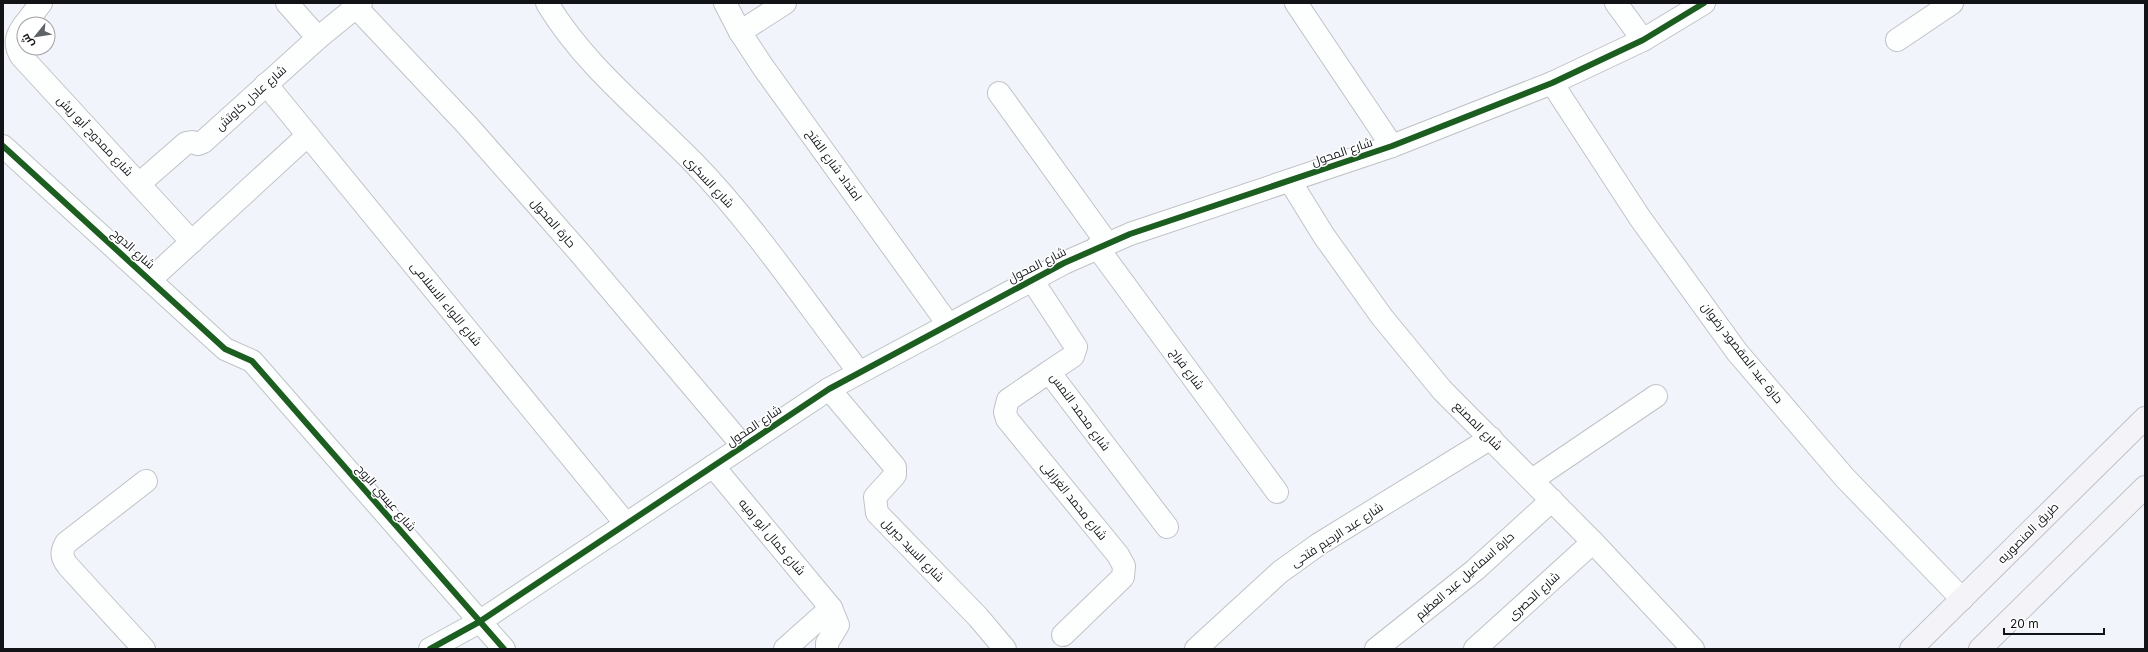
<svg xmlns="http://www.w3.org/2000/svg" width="2148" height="652" viewBox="0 0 2148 652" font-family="Inter,Cairo,sans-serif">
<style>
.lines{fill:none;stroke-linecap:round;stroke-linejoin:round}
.minor-casing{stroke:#c0c2c7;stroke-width:24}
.secondary-casing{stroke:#c0c2c7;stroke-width:24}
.minor{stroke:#fdfefe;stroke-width:22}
.secondary{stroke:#f4f4f8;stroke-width:22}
.cycleway-casing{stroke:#fff;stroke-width:8}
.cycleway{stroke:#1b5e20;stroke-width:6}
.labels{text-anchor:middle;stroke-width:3;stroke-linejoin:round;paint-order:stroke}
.street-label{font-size:12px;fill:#111317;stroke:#fff}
</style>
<rect width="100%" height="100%" fill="#f1f5fb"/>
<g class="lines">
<g class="minor-casing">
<g id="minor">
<polyline points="287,3 318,38"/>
<path d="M 547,3 C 584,65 643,111 694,163 C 755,226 805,302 859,372"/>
<polyline points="725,3 740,32 763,67 948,324"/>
<polyline points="1296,3 1392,146"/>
<polyline points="1616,3 1643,40"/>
<polyline points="356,7 467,125 579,252 743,446"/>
<polyline points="25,24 41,3"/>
<path d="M 24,25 C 16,36 14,44 21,56 L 192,242"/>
<polyline points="740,32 785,3"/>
<polyline points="1897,40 1952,3"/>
<polyline points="1552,83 1640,218 1737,352 1845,478 1962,599"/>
<polyline points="266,84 626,524"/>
<polyline points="999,93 1107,243"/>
<polyline points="3,146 225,349 252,361 504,649"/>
<polyline points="1290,181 1324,236 1382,317 1442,390 1593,542 1693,649"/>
<polyline points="139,184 186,143 192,142 198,144 203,142 318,38 361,3"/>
<polyline points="1097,247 1277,492"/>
<polyline points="150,280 308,135"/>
<polyline points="1032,280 1076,347 1073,356 1049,372 1167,527"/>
<polyline points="1049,372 1008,400 1005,412 1007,419 1118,555 1124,566 1123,577 1063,635"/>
<polyline points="829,389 895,467 895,475 875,497 877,513 978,617 1005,649"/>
<polyline points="713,466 831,608 838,625 827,643 827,649"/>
<polyline points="1532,480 1656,396"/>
<path d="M 144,649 L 68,566 C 61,557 61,552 66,543 L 146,481"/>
<polyline points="430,649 479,622 829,389 1064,263 1130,234 1392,146 1552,83 1643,40 1704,3"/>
<polyline points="785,649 831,608"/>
<polyline points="1196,649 1280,572 1319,544 1491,438"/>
<polyline points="1376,649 1475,570 1552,500"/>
<polyline points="1475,649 1593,542"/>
</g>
</g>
<g class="secondary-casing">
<g id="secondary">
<polyline points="1911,649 2145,418"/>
<polyline points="1980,649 2145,487"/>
</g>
</g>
<use href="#minor" class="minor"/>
<use href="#secondary" class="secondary"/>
<g class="cycleway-casing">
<g id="cycleway">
<polyline points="3,146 225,349 252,361 504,649"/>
<polyline points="430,649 479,622 829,389 1064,263 1130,234 1392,146 1552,83 1643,40 1704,3"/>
</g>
</g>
<use href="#cycleway" class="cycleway"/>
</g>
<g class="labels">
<g class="street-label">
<text transform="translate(251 98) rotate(-42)" y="4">شارع عادل كاوتش</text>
<text transform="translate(95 136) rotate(47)" y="4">شارع ممدوح أبو ريش</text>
<text transform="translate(1342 152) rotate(-19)" y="4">شارع المحول</text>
<text transform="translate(834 165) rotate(54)" y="4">امتداد شارع الفتح</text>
<text transform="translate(709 182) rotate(47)" y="4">شارع السكرى</text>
<text transform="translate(553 223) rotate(49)" y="4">حارة المحول</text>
<text transform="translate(133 249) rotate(42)" y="4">شارع الدوح</text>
<text transform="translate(1037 265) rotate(-27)" y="4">شارع المحول</text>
<text transform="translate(446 304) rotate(51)" y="4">شارع اللواء الاسلامى</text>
<text transform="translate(1742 353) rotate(52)" y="4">حارة عبد المقصود رضوان</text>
<text transform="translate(1187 369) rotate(54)" y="4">شارع فراج</text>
<text transform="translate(1080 412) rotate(54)" y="4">شارع محمد النمس</text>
<text transform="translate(754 426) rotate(-34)" y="4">شارع المحول</text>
<text transform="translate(1478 426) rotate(45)" y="4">شارع المصنع</text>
<text transform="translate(386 498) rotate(49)" y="4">شارع عيسي الروح</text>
<text transform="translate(1074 501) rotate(51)" y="4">شارع محمد الغرابلى</text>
<text transform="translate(2028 533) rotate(-45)" y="4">طريق المنصوريه</text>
<text transform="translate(1337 535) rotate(-33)" y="4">شارع عبد الرحيم فتحى</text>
<text transform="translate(772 537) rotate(50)" y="4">شارع كمال أبو رميه</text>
<text transform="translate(913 550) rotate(46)" y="4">شارع السيد جبريل</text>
<text transform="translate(1465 576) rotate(-41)" y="4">حارة اسماعيل عبد العظيم</text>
<text transform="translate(1534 596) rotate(-42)" y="4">شارع الحصرى</text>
</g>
</g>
<rect width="2148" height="652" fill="none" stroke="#111317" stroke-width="8"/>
<g transform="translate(36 36) rotate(240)"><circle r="19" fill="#ffffff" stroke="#a0a1a2"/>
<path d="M0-3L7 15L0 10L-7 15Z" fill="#5f6267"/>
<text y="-6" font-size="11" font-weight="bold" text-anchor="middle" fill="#111317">ش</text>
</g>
<path d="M2004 628v6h100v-6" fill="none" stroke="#111317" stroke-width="2"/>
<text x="2010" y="628" font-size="12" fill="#111317" stroke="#ffffff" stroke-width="3" paint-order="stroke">20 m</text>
</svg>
